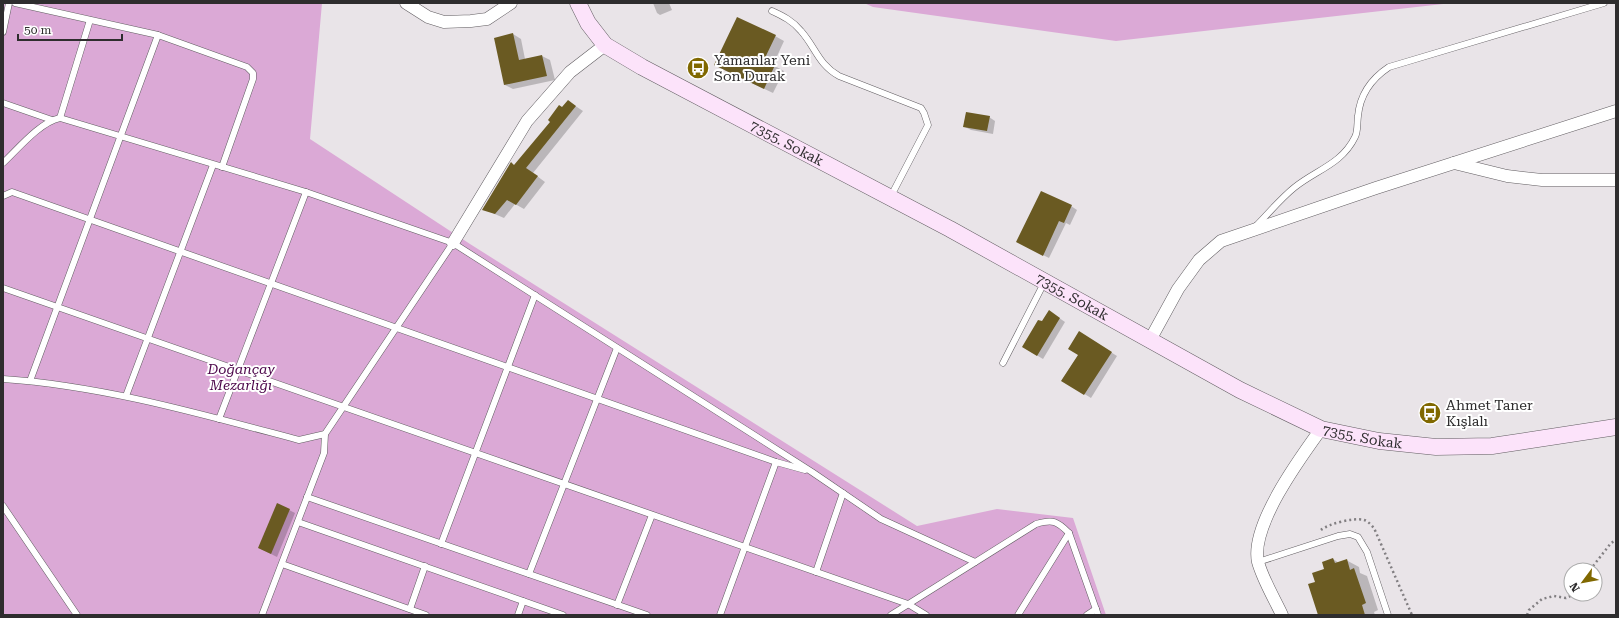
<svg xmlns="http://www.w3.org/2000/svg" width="1619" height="618" viewBox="0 0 1619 618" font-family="'Roboto Serif',serif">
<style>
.green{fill:#dba9d6}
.shadow{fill:#0003}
.building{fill:#6a5a22}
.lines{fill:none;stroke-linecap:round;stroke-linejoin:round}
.lane-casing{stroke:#615d61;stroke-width:7}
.street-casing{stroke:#615d61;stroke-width:13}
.secondary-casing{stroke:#615d61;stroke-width:17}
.path{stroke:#827f82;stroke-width:2.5;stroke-dasharray:2 3;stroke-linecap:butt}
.lane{stroke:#fff;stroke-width:6}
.street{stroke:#fff;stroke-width:12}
.secondary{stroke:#fce3fa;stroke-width:16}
.labels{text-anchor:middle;stroke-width:4;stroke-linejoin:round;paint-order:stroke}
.poi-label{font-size:14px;fill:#2e2d2e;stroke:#fff;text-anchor:start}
.street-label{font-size:14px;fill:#2e2d2e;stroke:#fff}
.park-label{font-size:14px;font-style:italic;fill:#4c064a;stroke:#fff}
</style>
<rect width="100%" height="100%" fill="#e9e4e8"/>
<g class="green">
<polygon points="3,3 322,3 310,139 470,244 917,526 997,509 1073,518 1106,615 3,615"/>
<polygon points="864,3 1452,3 1116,41 873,7"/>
</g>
<g class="shadow">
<polygon points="653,3 669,3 672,10 660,15 657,13"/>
<polygon points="513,34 521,39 525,59 542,56 550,60 555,80 513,89 505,85"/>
<polygon points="775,36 784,41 773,65 784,71 773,93 724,70"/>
<polygon points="568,101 583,111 533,173 545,182 524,209 515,204 504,218 483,209 515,166"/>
<polygon points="989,117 995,121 993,134 971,130 965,127"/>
<polygon points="1071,206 1077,210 1070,225 1066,223 1049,258 1023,245"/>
<polygon points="1055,315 1065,322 1043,359 1023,347 1042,323"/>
<polygon points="1085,336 1117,356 1091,398 1062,380 1079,354"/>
<polygon points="289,510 295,513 277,557 259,548"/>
<polygon points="1333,559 1339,563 1346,560 1359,567 1360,573 1367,576 1378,610 1374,612 1375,615 1319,615 1316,583"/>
</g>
<g class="building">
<polygon points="737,17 776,35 764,60 775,65 764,89 714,65"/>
<polygon points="513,33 519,60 542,55 547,76 504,85 494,38"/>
<polygon points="568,100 576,106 526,168 538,176 516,205 507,200 495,214 482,210 511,162 514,165 550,122 548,120 559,105 562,107"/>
<polygon points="966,112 990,116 987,131 963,127"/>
<polygon points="1041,191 1072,205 1064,223 1059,221 1043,256 1016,242"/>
<polygon points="1049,310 1060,318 1037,356 1022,347 1038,320 1042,321"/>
<polygon points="1079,331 1112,352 1084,395 1061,381 1078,355 1068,349"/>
<polygon points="277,503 290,509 271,554 258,548"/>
<polygon points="1333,558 1335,563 1347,559 1350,570 1354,568 1366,603 1362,605 1365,615 1318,615 1308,584 1315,582 1312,573 1324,569 1322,562"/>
</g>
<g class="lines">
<g class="lane-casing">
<g id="lane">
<polyline points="15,3 158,35 247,67 253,73 253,79 222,167"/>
<path d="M 772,11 C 783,16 793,21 801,31 C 816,48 818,64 839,76 L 921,108 L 924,113 L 928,125 L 891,196"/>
<polyline points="3,32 9,3"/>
<polyline points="3,103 52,120"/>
<polyline points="60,118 90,20"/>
<path d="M 3,163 C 18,149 40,122 60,118 L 306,192 L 453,243 L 812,472 L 881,519 L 975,562"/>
<polyline points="3,196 12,192 776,462 805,470"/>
<path d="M 1256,226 C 1269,213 1281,198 1295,187 C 1316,170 1342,164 1355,137 C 1358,132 1357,123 1358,116 C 1360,94 1371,79 1389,67 L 1604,3"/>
<polyline points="3,288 908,604 926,615"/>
<polyline points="1003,363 1044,283"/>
<path d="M 3,379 C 104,386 201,414 299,440 L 325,434"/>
<polyline points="30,381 158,35"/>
<polyline points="126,396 213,165"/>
<polyline points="219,419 306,192"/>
<polyline points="307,497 647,615"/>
<polyline points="3,506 77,615"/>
<polyline points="298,522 563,615"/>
<polyline points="441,544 535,295"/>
<polyline points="1258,562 1338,536 1350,534 1358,537 1367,552 1388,615"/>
<polyline points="282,564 426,615"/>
<polyline points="816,572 843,493"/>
<polyline points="529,574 617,348"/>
<polyline points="617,605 652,515"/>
<polyline points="410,609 425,566"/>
<polyline points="262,615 324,453 325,434 453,243"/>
<polyline points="518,615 523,601"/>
<polyline points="720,615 776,462"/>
<path d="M 891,615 L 1036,524 C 1053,519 1057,521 1069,533 L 1098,615"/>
<polyline points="1018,615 1069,533"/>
<polyline points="1087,615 1096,609"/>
</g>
</g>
<g class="street-casing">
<g id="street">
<polyline points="406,3 428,17 444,22 471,21 487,19 511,3"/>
<polyline points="1454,163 1507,176 1542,180 1616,180"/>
<polyline points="453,243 527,121 570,72 605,45"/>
<polyline points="1150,340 1178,289 1199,260 1221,241 1376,188 1616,111"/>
<path d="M 1282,615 C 1274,598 1263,580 1258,562 C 1250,526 1300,458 1321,429"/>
</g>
</g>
<g class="secondary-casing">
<g id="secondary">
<path id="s1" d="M 578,3 L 588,23 L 605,45 L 642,67 L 950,229 L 1240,390 L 1321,429 L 1379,441 L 1436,447 L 1492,446 L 1616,427"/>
</g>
</g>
<g class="path">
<path d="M 1321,530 C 1328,524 1354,517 1364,520 C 1368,521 1371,525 1374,528 L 1412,615"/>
<polyline points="1590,570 1611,543 1616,540"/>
<polyline points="1527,615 1529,610 1542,599 1554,596 1566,598 1575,594"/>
</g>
<use href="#lane" class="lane"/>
<use href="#street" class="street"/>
<use href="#secondary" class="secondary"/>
</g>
<defs>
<g id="bus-disc" transform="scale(1.15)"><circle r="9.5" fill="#806800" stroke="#fff"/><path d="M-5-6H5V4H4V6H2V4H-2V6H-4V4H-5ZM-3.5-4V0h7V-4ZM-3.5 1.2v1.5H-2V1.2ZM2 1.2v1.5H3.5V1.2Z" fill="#fff"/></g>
</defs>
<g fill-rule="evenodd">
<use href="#bus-disc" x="698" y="68"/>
<use href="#bus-disc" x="1430" y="413"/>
</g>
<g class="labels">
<g class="poi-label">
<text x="714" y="65">Yamanlar Yeni<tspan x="714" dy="16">Son Durak</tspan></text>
<text x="1446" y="410">Ahmet Taner<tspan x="1446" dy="16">Kışlalı</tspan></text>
</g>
<g class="street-label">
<text dy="5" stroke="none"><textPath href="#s1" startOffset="257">7355. Sokak</textPath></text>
<text dy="5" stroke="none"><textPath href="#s1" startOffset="581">7355. Sokak</textPath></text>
<text dy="5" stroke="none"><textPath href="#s1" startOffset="905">7355. Sokak</textPath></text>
</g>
<g class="park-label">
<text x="241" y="374">Doğançay<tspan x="241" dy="16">Mezarlığı</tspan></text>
</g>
</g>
<rect width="1619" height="618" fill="none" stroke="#2e2d2e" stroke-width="8"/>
<g transform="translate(1583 582) rotate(238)"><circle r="19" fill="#ffffff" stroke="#ababab"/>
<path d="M0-3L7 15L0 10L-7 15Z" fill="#806800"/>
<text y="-6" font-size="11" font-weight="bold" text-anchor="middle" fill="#2e2d2e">N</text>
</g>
<path d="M18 34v6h104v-6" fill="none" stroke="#2e2d2e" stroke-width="2"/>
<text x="24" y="34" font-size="12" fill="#2e2d2e" stroke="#ffffff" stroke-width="3" paint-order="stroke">50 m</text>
</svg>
